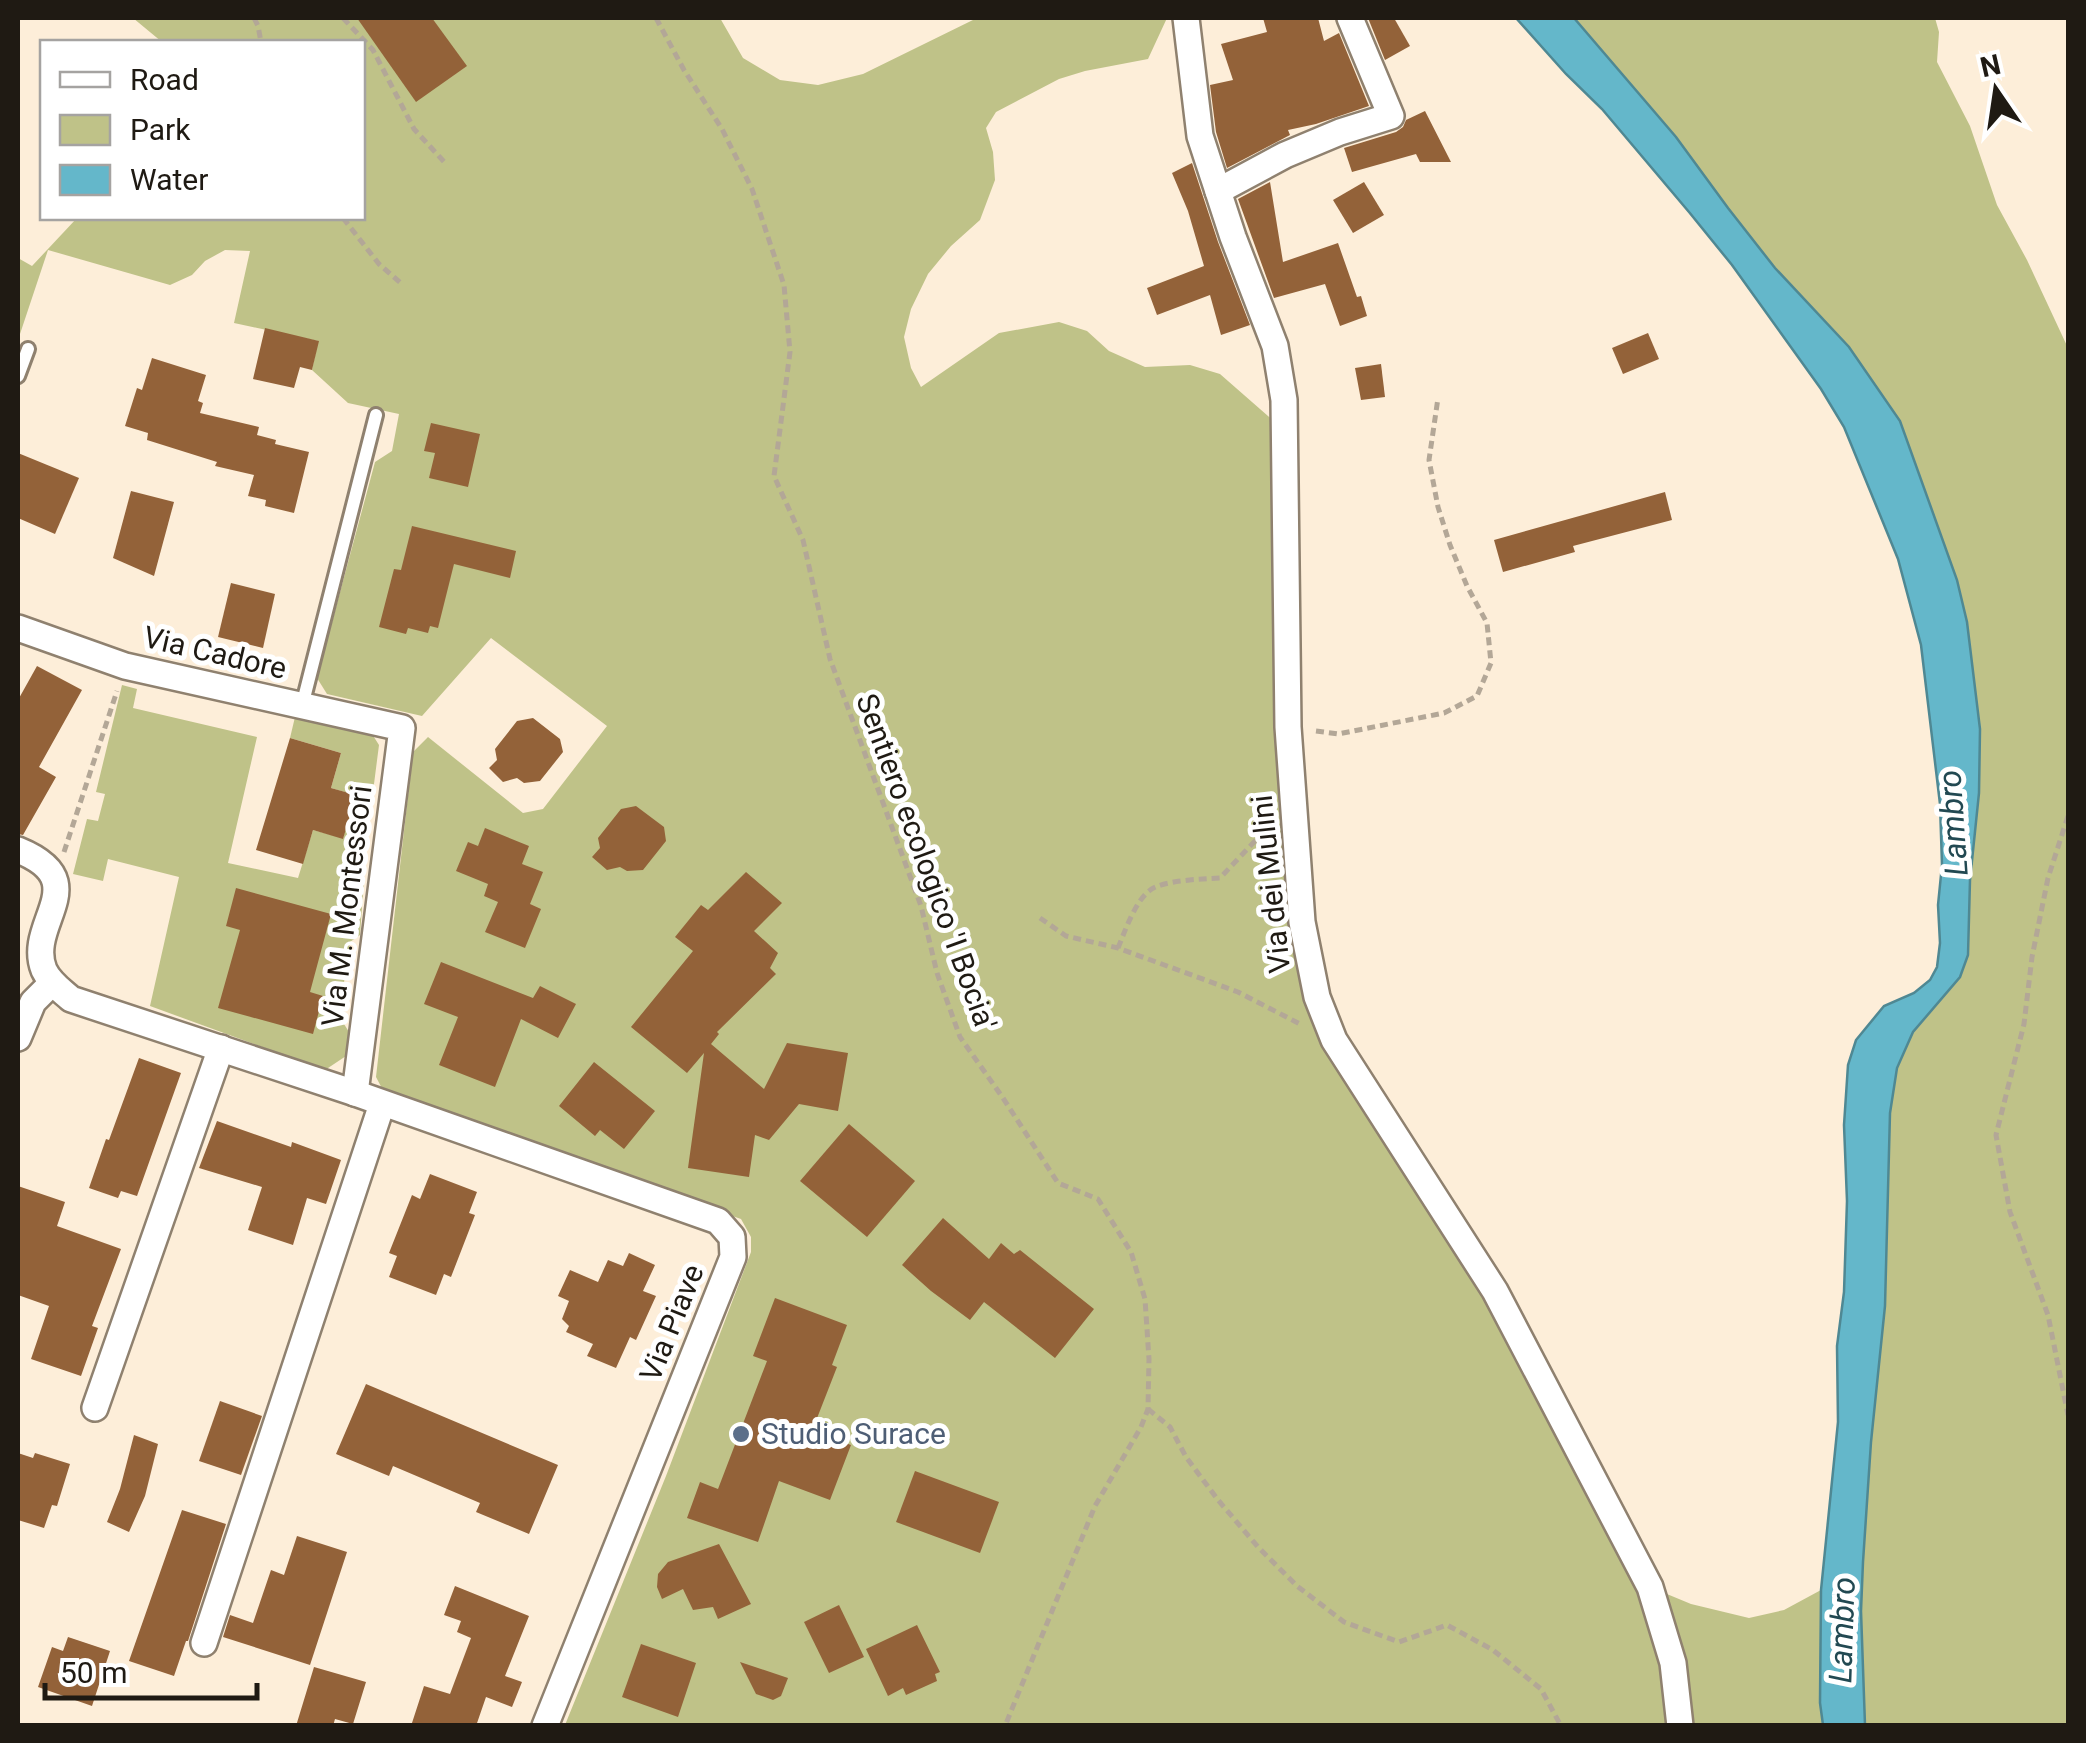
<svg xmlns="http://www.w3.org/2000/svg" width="2086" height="1743" viewBox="0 0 2086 1743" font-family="Roboto,sans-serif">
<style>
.green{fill:#bfc288}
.water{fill:#64b7ca;stroke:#4f8893;stroke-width:2.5}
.building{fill:#936239}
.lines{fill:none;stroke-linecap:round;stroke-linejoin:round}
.lane-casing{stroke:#8f816f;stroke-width:18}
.street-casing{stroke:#8f816f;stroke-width:30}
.path{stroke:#b3a797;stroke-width:5;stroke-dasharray:8 5;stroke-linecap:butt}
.lane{stroke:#fff;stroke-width:12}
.street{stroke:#fff;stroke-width:25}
.service-dot{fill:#5c6f8a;stroke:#fff;stroke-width:4}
.labels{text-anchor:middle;stroke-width:10;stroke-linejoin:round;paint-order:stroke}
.street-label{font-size:30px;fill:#1f1a13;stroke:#fff}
.service-label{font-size:30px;fill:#4e5e75;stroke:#fff;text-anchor:start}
.water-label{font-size:32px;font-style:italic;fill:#224952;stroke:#fff}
</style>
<rect width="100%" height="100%" fill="#fdeed9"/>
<g class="green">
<polygon points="133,18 720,18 743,58 780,80 818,85 863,74 977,18 1167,18 1148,59 1085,71 1059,79 996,112 986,128 993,152 995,180 980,220 951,246 928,274 911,309 904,337 911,368 921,387 999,333 1059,322 1087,331 1109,351 1145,367 1190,365 1220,374 1284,430 1287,530 1317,997 1417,1166 1650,1587 1691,1604 1749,1618 1784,1610 1821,1590 1820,1703 1823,1725 565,1725 666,1476 751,1252 751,1237 741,1219 386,1096 376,1077 413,752 428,737 523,813 543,809 607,726 491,638 422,716 327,694 317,678 375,462 392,451 399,414 348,403 312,370 318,341 234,323 250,251 225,250 205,261 192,275 170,285 48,250 18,340 18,258 32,266 77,218 362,218 362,42 162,42"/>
<polygon points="1574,18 1935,18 1939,32 1937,62 1970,126 1997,205 2027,260 2068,348 2068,1725 1865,1725 1861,1611 1863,1562 1871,1442 1885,1306 1890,1113 1897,1068 1913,1032 1928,1012 1970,880 1979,793 1980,729 1967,623 1957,580 1900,421 1849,347 1775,268 1728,208 1676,137"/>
<polygon points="122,685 137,689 133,708 257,737 228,863 298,878 313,830 343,838 355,795 331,788 341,753 290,738 295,717 372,734 379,745 370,815 360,822 353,866 364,879 360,935 350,942 339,1016 349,1032 346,1056 325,1070 150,1006 179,877 108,859 103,881 73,874 87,819 98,821 105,794 96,792"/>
</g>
<polygon class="water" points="1516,18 1574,18 1676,137 1728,208 1775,268 1849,347 1900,421 1957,580 1967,622 1980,729 1979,793 1970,880 1968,955 1960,977 1913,1032 1897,1068 1890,1113 1885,1306 1871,1442 1863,1562 1861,1611 1865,1725 1823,1725 1820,1703 1821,1590 1838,1422 1837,1346 1844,1292 1847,1201 1844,1125 1848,1065 1856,1040 1884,1006 1914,993 1930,980 1937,967 1940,943 1938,905 1942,865 1940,804 1921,645 1898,559 1844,427 1821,389 1732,265 1689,212 1602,109 1566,74"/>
<g class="building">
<polygon points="357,18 432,18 467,66 416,102"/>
<polygon points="1263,18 1318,18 1324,41 1339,33 1369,106 1316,124 1288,130 1290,135 1227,168 1216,132 1210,85 1233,80 1221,44 1267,32"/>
<polygon points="1368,18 1394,18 1410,46 1385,60"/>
<polygon points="1425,111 1451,162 1420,162 1416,154 1352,172 1344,148 1396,132 1403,127 1406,120"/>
<polygon points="1192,163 1218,242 1250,325 1221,335 1210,295 1157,315 1147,288 1204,266 1188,211 1172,173"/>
<polygon points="1270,182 1283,262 1338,243 1357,297 1361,296 1367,316 1340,326 1325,284 1274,298 1238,199"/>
<polygon points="1364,182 1384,215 1353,233 1333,200"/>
<polygon points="265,328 319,341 312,370 300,367 294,388 253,379"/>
<polygon points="1648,333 1659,359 1623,374 1612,348"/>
<polygon points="152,358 206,375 198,401 203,403 200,413 259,427 257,435 276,440 275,444 309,452 294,513 265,506 266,500 248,496 254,475 215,466 217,462 147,440 148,433 125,426 137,388 142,390"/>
<polygon points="1381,364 1385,397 1361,400 1355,368"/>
<polygon points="431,423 480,434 468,487 429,478 435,453 424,451"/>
<polygon points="18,453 79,478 55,534 18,518"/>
<polygon points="131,491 174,502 154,576 113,558"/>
<polygon points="1665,492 1672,520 1573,546 1575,552 1503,572 1494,540"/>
<polygon points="412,526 516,551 510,578 454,564 438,628 430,626 428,633 408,628 406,634 379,627 394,569 401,570"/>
<polygon points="231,583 275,594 263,648 218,637"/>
<polygon points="37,666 82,690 39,767 56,777 23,835 18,834 18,700"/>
<polygon points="533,718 560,739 563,752 540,781 524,783 517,778 503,782 489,768 497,760 495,749 517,721"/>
<polygon points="290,738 341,753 331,788 356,795 343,839 313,830 303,864 256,850"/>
<polygon points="636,806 664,827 666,841 643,870 627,871 620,867 607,870 592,857 600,848 598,838 621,809"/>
<polygon points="485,828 529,846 522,864 543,872 530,904 541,909 525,948 485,932 498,902 484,896 488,884 456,871 468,842 478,846"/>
<polygon points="746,872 782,903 754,931 778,953 770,968 776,974 717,1032 719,1034 711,1044 764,1089 787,1043 848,1053 838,1111 799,1104 769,1140 755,1135 749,1177 688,1168 704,1053 687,1073 631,1027 693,951 675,937 701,905 708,910"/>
<polygon points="236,888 331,914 310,992 323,996 313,1034 218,1008 240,930 226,926"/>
<polygon points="441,962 533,998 540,986 576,1004 558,1038 521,1019 495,1087 439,1065 458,1017 424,1004"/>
<polygon points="139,1058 181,1073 137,1196 121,1191 118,1198 89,1188 106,1139 109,1140"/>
<polygon points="594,1062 655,1111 624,1149 600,1130 595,1136 559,1106"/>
<polygon points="217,1121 291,1147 292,1142 341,1160 326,1204 307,1198 293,1245 248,1230 262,1187 199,1168"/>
<polygon points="849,1124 915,1181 867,1237 800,1181"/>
<polygon points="430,1174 477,1192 469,1213 475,1215 451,1277 444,1274 436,1295 389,1277 397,1256 389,1253 412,1195 420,1199"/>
<polygon points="18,1186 65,1202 57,1226 121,1249 92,1326 98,1328 81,1376 31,1359 49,1306 18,1295"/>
<polygon points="943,1218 989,1259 1001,1243 1014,1254 1020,1250 1094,1309 1055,1358 984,1302 970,1320 931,1291 902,1265"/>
<polygon points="629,1253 655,1265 643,1291 656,1296 636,1340 630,1337 616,1368 587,1356 593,1344 566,1332 569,1326 562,1319 569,1301 558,1296 570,1270 598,1282 608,1260 623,1266"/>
<polygon points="775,1298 847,1325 832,1365 837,1367 812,1431 851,1445 830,1500 779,1481 758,1542 687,1518 700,1482 718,1489 767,1361 753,1356"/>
<polygon points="366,1384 558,1465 529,1534 476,1512 480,1503 393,1466 389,1476 336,1454"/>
<polygon points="220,1401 262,1416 241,1475 199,1461"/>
<polygon points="134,1435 158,1444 145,1496 129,1532 107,1522 120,1489"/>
<polygon points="18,1453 33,1458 35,1453 70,1464 57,1506 52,1505 44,1528 18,1520"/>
<polygon points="915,1471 999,1502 980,1553 896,1522"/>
<polygon points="182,1510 226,1524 188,1641 186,1641 174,1676 129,1661"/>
<polygon points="297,1536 347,1552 310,1665 223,1637 230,1615 253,1623 271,1570 284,1575"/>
<polygon points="719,1544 751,1604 718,1619 713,1607 693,1610 683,1589 662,1599 657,1587 658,1574 668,1562"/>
<polygon points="455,1586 529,1616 505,1676 522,1682 512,1707 486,1697 476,1726 411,1726 424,1686 450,1694 471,1638 457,1632 461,1621 444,1615"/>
<polygon points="839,1605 864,1657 829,1673 804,1622"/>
<polygon points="917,1625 940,1672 935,1674 937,1681 906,1695 903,1688 888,1696 866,1649"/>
<polygon points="68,1637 110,1651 92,1706 38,1687 52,1647 63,1651"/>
<polygon points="641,1644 696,1663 678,1717 622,1697"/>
<polygon points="740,1662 788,1678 781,1696 773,1700 756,1694"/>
<polygon points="314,1667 366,1682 353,1724 335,1719 333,1726 296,1726"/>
</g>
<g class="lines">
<g class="lane-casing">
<g id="lane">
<polyline points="18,376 28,349"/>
<polyline points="302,706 376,415"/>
</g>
</g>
<g class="street-casing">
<g id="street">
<polyline points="1186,18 1200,136 1233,237 1275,346 1284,400 1288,727 1302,922 1317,997 1334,1040 1495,1291 1650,1587 1673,1663 1680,1726"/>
<polyline points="1218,191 1285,155 1340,132 1391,116 1350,18"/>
<polyline points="18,628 125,666 402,728 355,1093"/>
<path d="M 18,850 C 97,882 25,923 44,970 C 50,983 61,990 71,999 L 355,1093 L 718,1221 L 732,1237 L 733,1257 L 545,1726"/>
<polyline points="18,1038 33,1002 52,983"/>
<polyline points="95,1408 221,1048"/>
<polyline points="204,1643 382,1104"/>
</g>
</g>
<g class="path">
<polyline points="254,18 258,26 261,42"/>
<polyline points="343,18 373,50 414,129 447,165"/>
<polyline points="656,18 684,70 722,129 752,189 784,285 790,352 774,476 803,540 830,659 921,906 937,973 960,1037 1003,1098 1058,1183 1098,1199 1131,1252 1145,1299 1149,1359 1148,1409 1141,1427 1095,1506 1005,1726"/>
<polyline points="343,218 379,264 403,285"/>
<polyline points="1316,731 1338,734 1444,713 1477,696 1491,663 1487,623 1467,586 1450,545 1438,507 1429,460 1438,398"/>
<polyline points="2068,816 2048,878 2032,957 2024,1024 1996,1135 2010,1212 2048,1315 2068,1415"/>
<polyline points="64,852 117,691"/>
<polyline points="1040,918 1066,936 1118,948 1238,992 1300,1024"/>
<path d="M 1118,948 C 1125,931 1135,902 1149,891 C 1161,880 1203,879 1220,878 L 1254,842 L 1271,831"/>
<polyline points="1148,1409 1170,1427 1186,1457 1218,1500 1258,1547 1297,1586 1344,1622 1399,1642 1447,1625 1493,1650 1541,1689 1561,1726"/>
</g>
<use href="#lane" class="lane"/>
<use href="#street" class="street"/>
</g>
<circle class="service-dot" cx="741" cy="1434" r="10"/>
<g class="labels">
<g class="street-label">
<text transform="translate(215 653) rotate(13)" y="10">Via Cadore</text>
<text transform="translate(926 862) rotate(70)" y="10">Sentiero ecologico 'I Bocia'</text>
<text transform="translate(1271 884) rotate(-96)" y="10">Via dei Mulini</text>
<text transform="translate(347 906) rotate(-83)" y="10">Via M. Montessori</text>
<text transform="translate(672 1323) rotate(-68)" y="10">Via Piave</text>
</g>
<g class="service-label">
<text x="761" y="1444">Studio Surace</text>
</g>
<g class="water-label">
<text transform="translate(1953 823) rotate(-94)" y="11">Lambro</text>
<text transform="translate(1842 1630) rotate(-88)" y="11">Lambro</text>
</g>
</g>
<rect width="2086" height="1743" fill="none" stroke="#1f1a13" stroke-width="40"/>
<rect x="40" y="40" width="325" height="180" fill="#ffffff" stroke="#a5a3a1" stroke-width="2.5"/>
<rect x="60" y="72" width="50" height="15" fill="#ffffff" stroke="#a5a3a1" stroke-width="2.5"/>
<text x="130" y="90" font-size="30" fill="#1f1a13">Road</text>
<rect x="60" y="115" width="50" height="30" fill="#bfc288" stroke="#a5a3a1" stroke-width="2.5"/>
<text x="130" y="140" font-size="30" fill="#1f1a13">Park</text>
<rect x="60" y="165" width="50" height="30" fill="#64b7ca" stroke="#a5a3a1" stroke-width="2.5"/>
<text x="130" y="190" font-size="30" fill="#1f1a13">Water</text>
<g transform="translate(1996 90) rotate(347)" stroke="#ffffff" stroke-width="8" paint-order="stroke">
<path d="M0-8L18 38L0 25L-18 38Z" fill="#1f1a13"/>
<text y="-15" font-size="28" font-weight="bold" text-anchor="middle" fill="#1f1a13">N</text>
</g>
<path d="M45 1683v15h212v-15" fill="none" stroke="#1f1a13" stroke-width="5"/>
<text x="60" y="1683" font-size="30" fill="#1f1a13" stroke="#ffffff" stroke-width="8" paint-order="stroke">50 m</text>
</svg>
